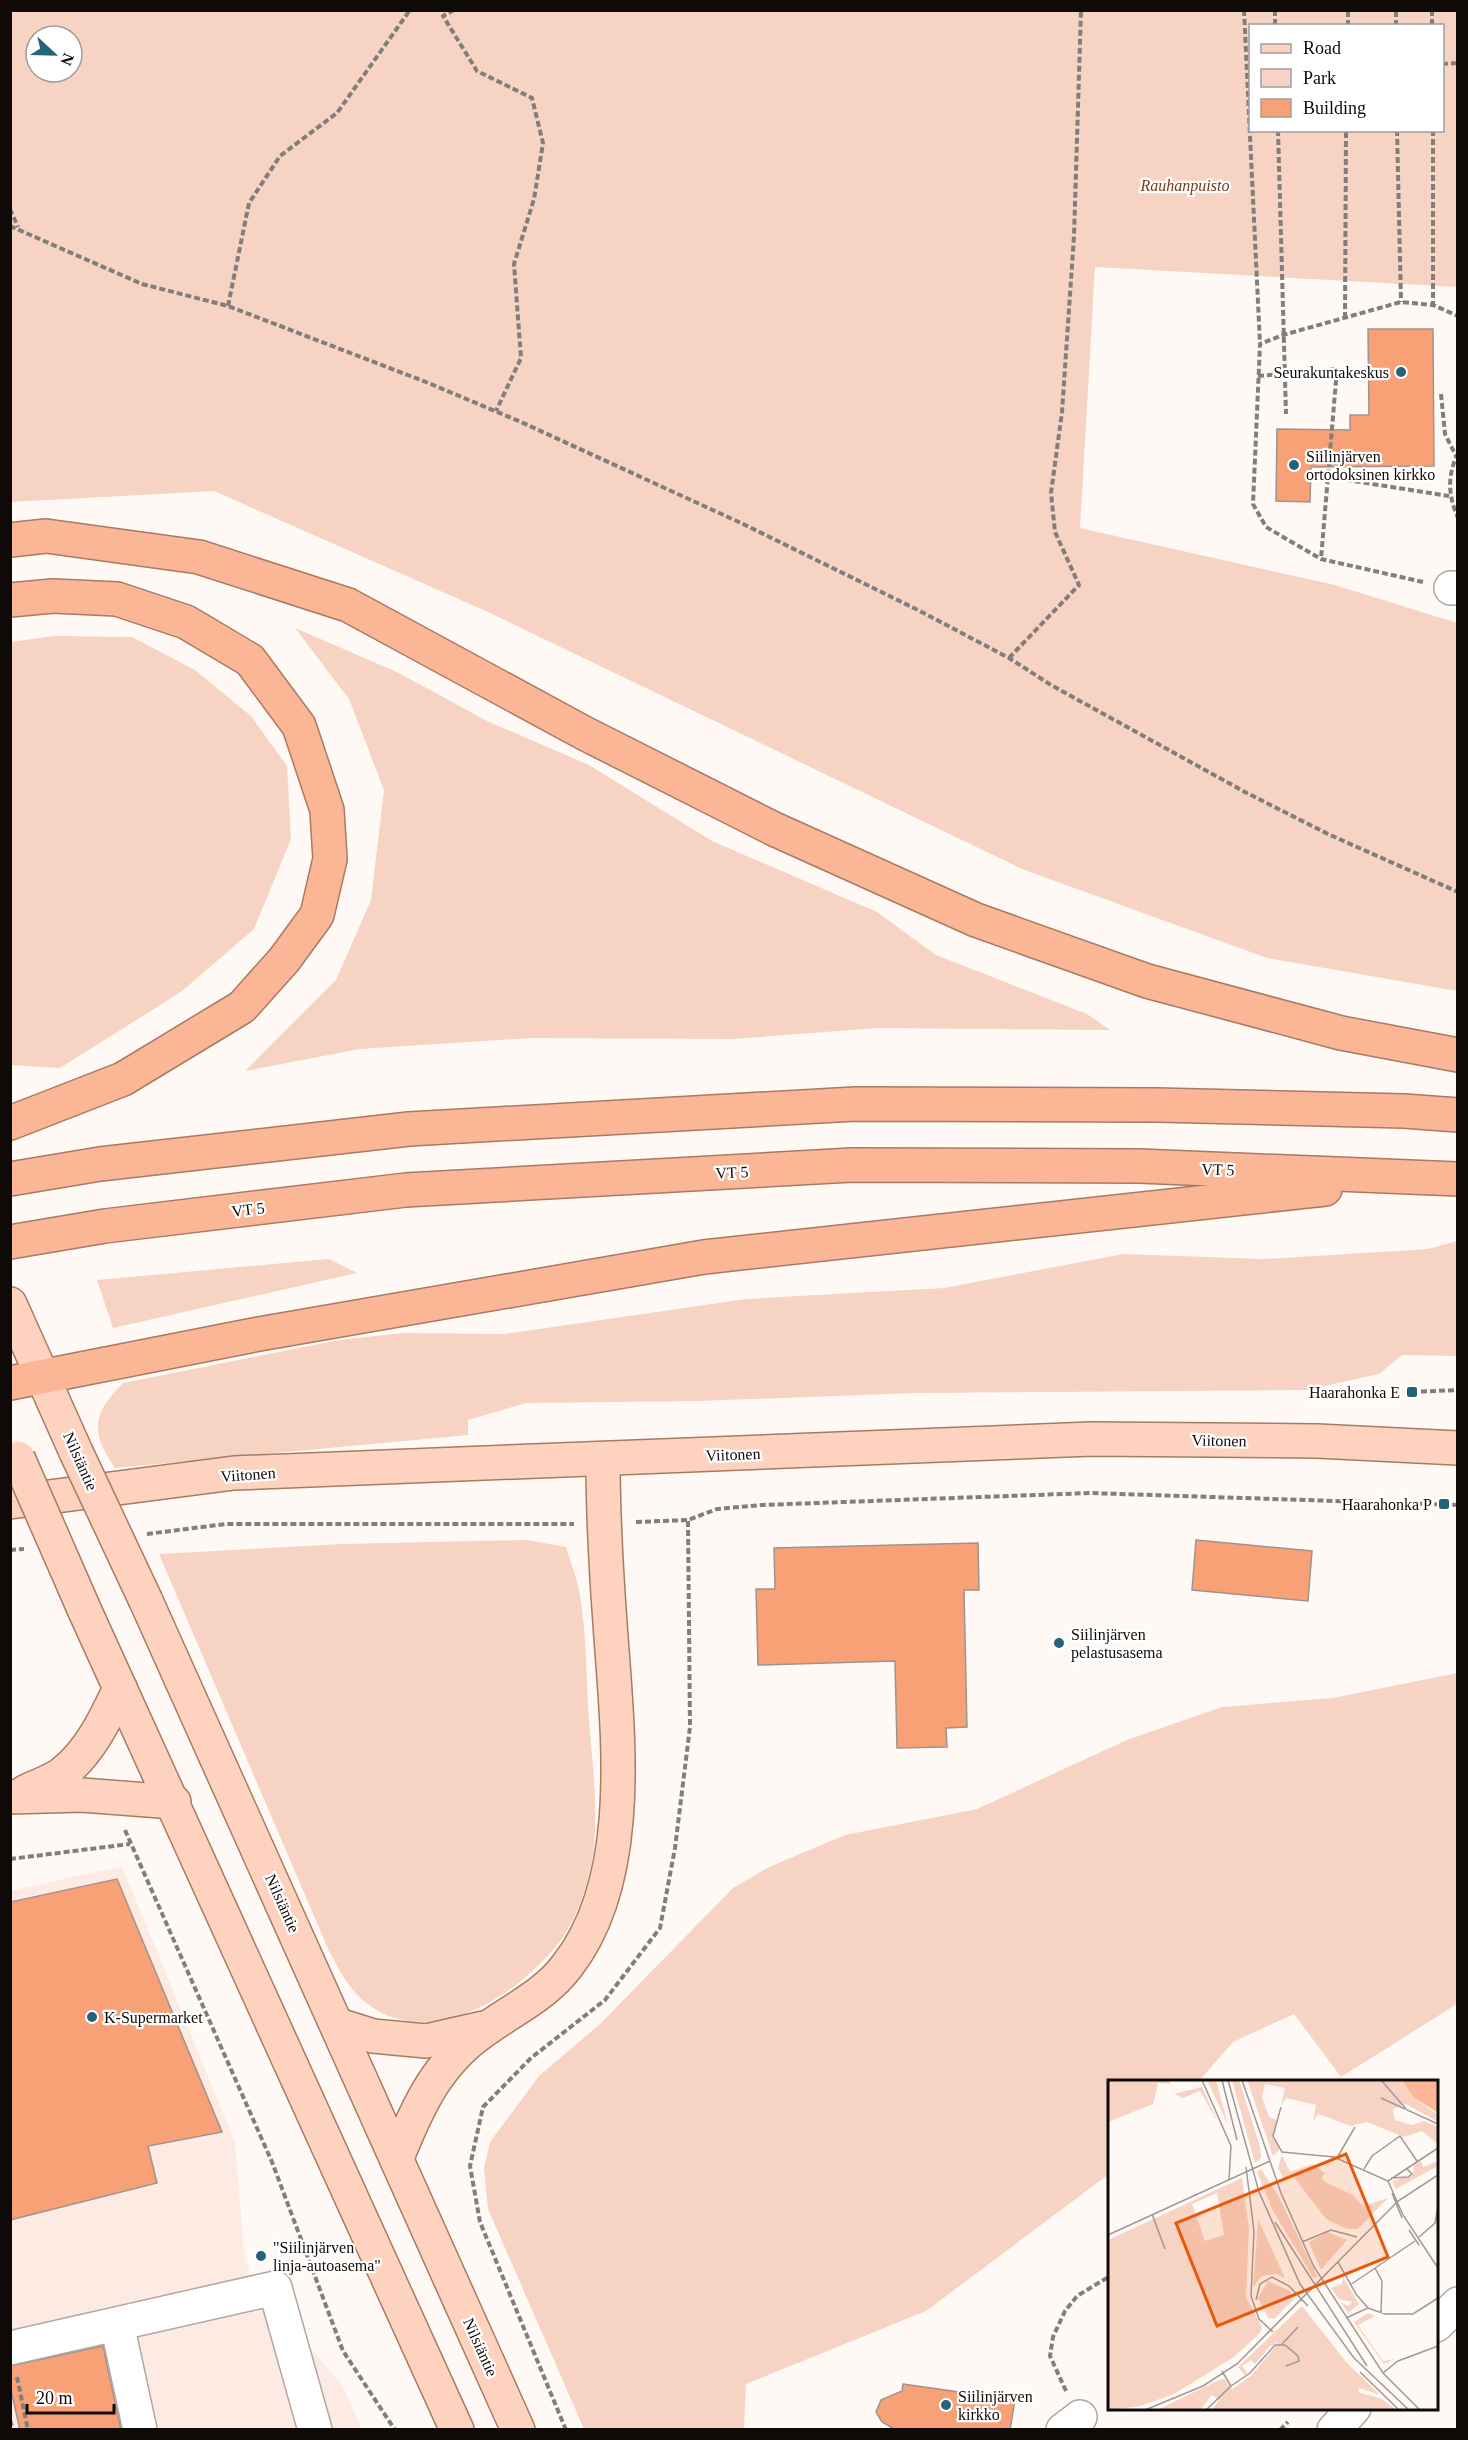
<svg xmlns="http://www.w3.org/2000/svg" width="1468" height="2440" viewBox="0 0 1468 2440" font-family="'Times New Roman',serif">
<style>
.built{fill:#fdebe3}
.green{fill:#f7d3c3;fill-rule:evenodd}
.building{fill:#f8a177;stroke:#a0938d;stroke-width:1.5}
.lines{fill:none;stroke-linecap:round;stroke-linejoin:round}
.minor-casing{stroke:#b4a6a0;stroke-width:36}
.major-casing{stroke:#a87a64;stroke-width:36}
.highway-casing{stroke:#a87a64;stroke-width:36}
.path{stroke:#837d7b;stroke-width:4;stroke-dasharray:6 3;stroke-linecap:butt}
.minor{stroke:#fff;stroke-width:33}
.major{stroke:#fdd3bf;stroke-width:33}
.highway{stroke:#fbb695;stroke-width:33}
.major-bridge-casing{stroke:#a87a64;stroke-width:36;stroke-linecap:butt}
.major-bridge{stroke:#fdd3bf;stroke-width:33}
.poi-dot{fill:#26637a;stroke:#fff;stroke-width:2}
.labels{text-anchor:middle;stroke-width:4.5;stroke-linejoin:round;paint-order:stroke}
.park-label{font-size:16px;font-style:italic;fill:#71391c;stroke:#fff}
.poi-label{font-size:16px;fill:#0f0a08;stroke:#fff;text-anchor:start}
.street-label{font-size:16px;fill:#0f0a08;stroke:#fff}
.inset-road{fill:none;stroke:#9f9997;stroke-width:1.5}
.view{fill:#e8590c;fill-opacity:0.15;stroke:#e8590c;stroke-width:3}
.inset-edge{fill:none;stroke:#0f0a08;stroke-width:3}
</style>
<rect width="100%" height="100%" fill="#fff9f6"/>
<polygon class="built" points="122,1866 235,2142 244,2250 251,2278 342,2385 362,2429 11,2429 10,1891"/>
<g class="green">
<path d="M 11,10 L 1457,11 L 1457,287 L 1095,267 L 1080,528 L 1335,585 L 1457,623 L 1457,991 L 1267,958 L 1022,869 L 488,612 L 214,491 L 11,502 ZM 1250,26 L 1442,26 L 1442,130 L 1250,130 ZM 36,36 L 72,36 L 72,72 L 36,72 Z"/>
<polygon points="295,628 399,673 487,721 589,765 712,841 877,912 936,955 1087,1014 1110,1030 878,1028 733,1039 530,1038 360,1049 245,1071 336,980 371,900 384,790 349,699"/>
<polygon points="54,636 132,637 195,670 251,716 287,766 291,839 254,929 181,992 60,1068 10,1065 11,642"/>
<path d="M 1457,1241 L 1457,1356 L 1402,1355 L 1379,1374 L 1306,1390 L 915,1393 L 698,1401 L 526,1403 L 468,1420 L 468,1435 L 115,1468 C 90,1432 92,1414 123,1383 L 339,1340 L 403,1333 L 504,1334 L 746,1299 L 944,1288 L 1123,1254 L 1264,1259 L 1428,1249 Z"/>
<polygon points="329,1259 357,1273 113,1328 97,1280"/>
<path d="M 527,1540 L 566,1547 C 570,1561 576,1575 579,1590 C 587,1633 586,1678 589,1721 C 593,1772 601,1825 589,1875 C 583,1898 573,1926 557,1945 C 517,1995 432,2051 369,2005 C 350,1992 340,1971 329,1951 L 159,1554 L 342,1544 Z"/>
<polygon points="1457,1673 1457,2004 1341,2077 1294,2014 1233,2042 1199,2081 1110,2082 1109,2174 926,2311 746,2384 744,2429 584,2429 488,2209 484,2168 490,2142 539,2076 601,2023 733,1888 769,1867 845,1835 977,1809 1127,1740 1222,1707 1333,1698"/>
</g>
<g class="building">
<polygon points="1368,329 1433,329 1434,466 1311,467 1310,502 1276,501 1277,429 1350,430 1350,415 1369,415"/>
<polygon points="1196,1540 1312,1551 1308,1601 1192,1590"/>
<polygon points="978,1543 979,1590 964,1590 967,1727 946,1728 947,1747 897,1748 895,1661 758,1665 756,1589 775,1589 774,1548"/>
<polygon points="117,1879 222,2132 148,2146 157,2183 10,2220 10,1902"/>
<polygon points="103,2346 121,2430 20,2430 10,2386 10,2366"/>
<polygon points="903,2384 1015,2400 1010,2430 896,2430 882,2422 876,2412 881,2400 902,2391"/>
</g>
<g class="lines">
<g class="minor-casing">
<g id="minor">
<polyline points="1451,588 1458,588"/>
<polyline points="117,2324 140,2430"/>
<polyline points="1436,2325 1458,2304"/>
<polyline points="10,2348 275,2288 315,2430"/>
<polyline points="1063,2430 1080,2417"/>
<polyline points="1334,2430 1354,2408"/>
</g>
</g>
<g class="major-casing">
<g id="major">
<polyline points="10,1304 76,1452"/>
<polyline points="10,1502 234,1473 1091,1439 1317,1441 1458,1448"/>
<polyline points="146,1601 518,2430"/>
<polyline points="84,1609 457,2430"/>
<path d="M 25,1792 C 37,1786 53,1781 63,1773 C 90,1752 106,1718 120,1688"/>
<polyline points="10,1797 82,1795 174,1802"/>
<polyline points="338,2025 373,2036 426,2041 483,2028"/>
<path d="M 397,2158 C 418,2105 439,2059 489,2027 C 516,2008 547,1993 567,1966 C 637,1877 617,1728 610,1623 C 606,1568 603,1514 603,1459"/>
</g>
</g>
<g class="highway-casing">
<g id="highway">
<polyline points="10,540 46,536 199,557 348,605 584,733 774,829 976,920 1147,981 1341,1033 1458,1055"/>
<polyline points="10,600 53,596 117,599 186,622 250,660 299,726 327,810 330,859 317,915 284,960 242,1007 123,1079 10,1123"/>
<polyline points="10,1179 100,1164 409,1129 855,1104 1157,1105 1404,1111 1458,1115"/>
<polyline points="10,1242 105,1226 406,1190 852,1165 1139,1166 1458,1179"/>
<polyline points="10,1383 259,1334 704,1257 1325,1189"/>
</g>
</g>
<g class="path">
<polyline points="454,10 443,16 477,71 532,98 543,143 534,199 514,264 521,358 496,411"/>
<polyline points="1244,10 1260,344"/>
<polyline points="1275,10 1275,26"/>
<polyline points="1432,10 1432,26"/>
<polyline points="1348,26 1348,10"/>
<polyline points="1396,26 1396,10"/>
<polyline points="1442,64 1458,63"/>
<polyline points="1278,130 1286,414"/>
<polyline points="1397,130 1401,302"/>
<polyline points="1433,130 1433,305"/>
<polyline points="10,209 18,227"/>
<polyline points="10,226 142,284 228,306 426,382 521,422 741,523 918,610 1009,658 1051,685 1245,792 1328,834 1458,892"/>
<polyline points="228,306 249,203 280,156 337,113 410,10"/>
<polyline points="1345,318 1346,130"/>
<polyline points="1258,376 1337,369 1321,559"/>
<polyline points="1441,394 1445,434 1456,456"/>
<path d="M 1458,453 C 1447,476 1448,495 1458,518"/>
<polyline points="1328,477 1449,496"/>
<polyline points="1423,582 1321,559 1266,527 1253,504 1260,344 1283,335 1401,302 1433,305 1458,316"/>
<polyline points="1009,658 1079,585 1055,532 1051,493 1062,412 1074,236 1081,10"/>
<polyline points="1412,1392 1458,1390"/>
<polyline points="636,1522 688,1520 717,1509 762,1505 1090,1493 1458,1505"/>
<polyline points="147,1534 226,1524 574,1524"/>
<polyline points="10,1550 24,1549"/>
<polyline points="125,1830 272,2162 343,2351 395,2430"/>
<polyline points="10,1859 130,1844"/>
<polyline points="17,2377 28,2430"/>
<polyline points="1066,2391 1050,2356 1053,2337 1065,2311 1077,2296 1110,2276"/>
<polyline points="10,2420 13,2430"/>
<polyline points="566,2430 480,2222 470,2166 483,2107 531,2058 605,2000 660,1928 675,1848 690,1727 688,1520"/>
<polyline points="1280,2430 1288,2422"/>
</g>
<use href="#minor" class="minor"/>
<use href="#major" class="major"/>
<use href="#highway" class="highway"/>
<g class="major-bridge-casing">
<g id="major-bridge">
<polyline points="76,1452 146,1601"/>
<polyline points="18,1458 84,1609"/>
</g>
</g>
<use href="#major-bridge" class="major-bridge"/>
</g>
<g class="poi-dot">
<circle cx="1401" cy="372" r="6"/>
<circle cx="1294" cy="465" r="6"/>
<rect x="1406" y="1386" width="12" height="12" rx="3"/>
<rect x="1438" y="1498" width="12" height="12" rx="3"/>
<circle cx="1059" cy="1643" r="6"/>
<circle cx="92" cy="2017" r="6"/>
<circle cx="261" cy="2256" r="6"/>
<circle cx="946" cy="2405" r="6"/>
</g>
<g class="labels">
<g class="park-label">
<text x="1185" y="191">Rauhanpuisto</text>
</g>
<g class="poi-label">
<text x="1389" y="378" text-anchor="end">Seurakuntakeskus</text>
<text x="1306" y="462">Siilinjärven<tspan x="1306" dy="18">ortodoksinen kirkko</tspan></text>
<text x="1400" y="1398" text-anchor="end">Haarahonka E</text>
<text x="1432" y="1510" text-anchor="end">Haarahonka P</text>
<text x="1071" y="1640">Siilinjärven<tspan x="1071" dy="18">pelastusasema</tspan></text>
<text x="104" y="2023">K-Supermarket</text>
<text x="273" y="2253">"Siilinjärven<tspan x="273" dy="18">linja-autoasema"</tspan></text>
<text x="958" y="2402">Siilinjärven<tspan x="958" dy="18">kirkko</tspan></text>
</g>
<g class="street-label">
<text transform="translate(1218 1169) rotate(2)" y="6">VT 5</text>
<text transform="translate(732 1172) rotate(-3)" y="6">VT 5</text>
<text transform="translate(248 1209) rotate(-7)" y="6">VT 5</text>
<text transform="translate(1219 1440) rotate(1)" y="6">Viitonen</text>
<text transform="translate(733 1454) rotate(-2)" y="6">Viitonen</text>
<text transform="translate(81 1461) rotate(66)" y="6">Nilsiäntie</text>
<text transform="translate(248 1474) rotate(-4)" y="6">Viitonen</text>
<text transform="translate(283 1903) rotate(66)" y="6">Nilsiäntie</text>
<text transform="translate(481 2347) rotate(66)" y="6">Nilsiäntie</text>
</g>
</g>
<g transform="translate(1108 2080)">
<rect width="330" height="330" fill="#fff9f6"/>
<path d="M 0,0 L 62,0 L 62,4 L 50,3 L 45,24 L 0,42 ZM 99,0 L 108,0 L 120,45 ZM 124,0 L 131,0 L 152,66 L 153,78 L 147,83 ZM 139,0 L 294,0 L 305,17 L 330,35 L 330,42 L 298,24 L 285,29 L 287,40 L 304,45 L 316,41 L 330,47 L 330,64 L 314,51 L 296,57 L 259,42 L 243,46 L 210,34 L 205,42 L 208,25 L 178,18 L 173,26 L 177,8 L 157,4 L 154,17 L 161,37 L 169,40 L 165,56 L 172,69 L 165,76 ZM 94,7 L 111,44 L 92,11 L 75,18 L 66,14 ZM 174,75 L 182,92 L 204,84 L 217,93 L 214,98 L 217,102 L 245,115 L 255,126 L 280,118 L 250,149 L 239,149 L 218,139 L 185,96 L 176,99 L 170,88 ZM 313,81 L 315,87 L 327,82 L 330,86 L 288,109 L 284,101 L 305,95 L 306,85 ZM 153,89 L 170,115 L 209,196 L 206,199 L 165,131 L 149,92 ZM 134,98 L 141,149 L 138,217 L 154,247 L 152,253 L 126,277 L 66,314 L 32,326 L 0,330 L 0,160 ZM 109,113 L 116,155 L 97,161 L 84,124 ZM 150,139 L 177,198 L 168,194 L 154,196 L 145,207 ZM 220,152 L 239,160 L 213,190 L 201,162 ZM 235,197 L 251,224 L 240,233 L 233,222 L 240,226 L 244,222 L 231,219 L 223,208 L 234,204 ZM 160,201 L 182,211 L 186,219 L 166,239 L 160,238 L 150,218 ZM 194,226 L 239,283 L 272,315 L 251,308 L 250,312 L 274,319 L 288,330 L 104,330 L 111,320 L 104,315 L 92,330 L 49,330 L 111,300 L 117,299 L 124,309 L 143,296 L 171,262 L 161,267 L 147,284 L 143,280 L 134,286 L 139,293 L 137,295 L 130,287 ZM 260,233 L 267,236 L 250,245 L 275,281 L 286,279 L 279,283 L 275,283 L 246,242 Z" fill="#f7d3c3" fill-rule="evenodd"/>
<path d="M 294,0 L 330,0 L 330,33 L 305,17 Z" fill="#fdb795"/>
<path class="inset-road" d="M 94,0 L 123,66 L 121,100M 114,0 L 129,60M 120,0 L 151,112 L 192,204 L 246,278 L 301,330M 134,0 L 173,113 L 206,187 L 275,293 L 312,330M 273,0 L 299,30 L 330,44M 273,18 L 297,29M 173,27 L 165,56 L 174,72 L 226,77 L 280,101 L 295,135 L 330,188M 229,78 L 247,47M 138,87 L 146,151 L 143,216 L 151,239 L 165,252M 256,89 L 264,76 L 292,56 L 309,81M 283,98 L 300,97 L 304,94 L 298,88M 280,101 L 330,68M 284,113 L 294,138M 44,134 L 57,169M 167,142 L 259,286M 301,150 L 311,165M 0,155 L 162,81M 311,157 L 327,143 L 330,127M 194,162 L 223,150 L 249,157M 230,182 L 248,214 L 260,228 L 238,238M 267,188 L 274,201 L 273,233M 242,205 L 307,161M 148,220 L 152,204 L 164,197 L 181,206 L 200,226M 260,228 L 277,234 L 305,234 L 330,218M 174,264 L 190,247M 252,292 L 291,330M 275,293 L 290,281 L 330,266M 123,306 L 142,293 L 167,265 L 177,265 L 190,276 L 191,281 L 178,286M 37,330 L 95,306 L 129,284 L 290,121 L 330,95M 98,330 L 123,306 L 114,291"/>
<path class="view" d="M 238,74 L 280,177 L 109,246 L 68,143 Z"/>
<rect width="330" height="330" class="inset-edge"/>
</g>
<rect width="1468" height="2440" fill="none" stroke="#0f0a08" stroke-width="24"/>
<rect x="1249" y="24" width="195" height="108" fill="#ffffff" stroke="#9f9d9c" stroke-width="1.5"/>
<rect x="1261" y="44" width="30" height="9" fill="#fdd3bf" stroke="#9f9d9c" stroke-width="1.5"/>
<text x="1303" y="54" font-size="18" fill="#0f0a08">Road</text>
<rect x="1261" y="69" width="30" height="18" fill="#f7d3c3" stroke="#9f9d9c" stroke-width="1.5"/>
<text x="1303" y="84" font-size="18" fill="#0f0a08">Park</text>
<rect x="1261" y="99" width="30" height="18" fill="#f8a177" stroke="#9f9d9c" stroke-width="1.5"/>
<text x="1303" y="114" font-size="18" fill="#0f0a08">Building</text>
<g transform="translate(54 54) rotate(112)"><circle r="28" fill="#ffffff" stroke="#9f9d9c" stroke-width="1.5"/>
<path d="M0-4.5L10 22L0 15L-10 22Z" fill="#26637a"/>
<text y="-9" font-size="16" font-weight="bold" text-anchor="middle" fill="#0f0a08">N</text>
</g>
<path d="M27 2404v9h87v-9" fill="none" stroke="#0f0a08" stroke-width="3"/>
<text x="36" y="2404" font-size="18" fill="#0f0a08" stroke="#ffffff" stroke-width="4.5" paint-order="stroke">20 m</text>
</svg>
